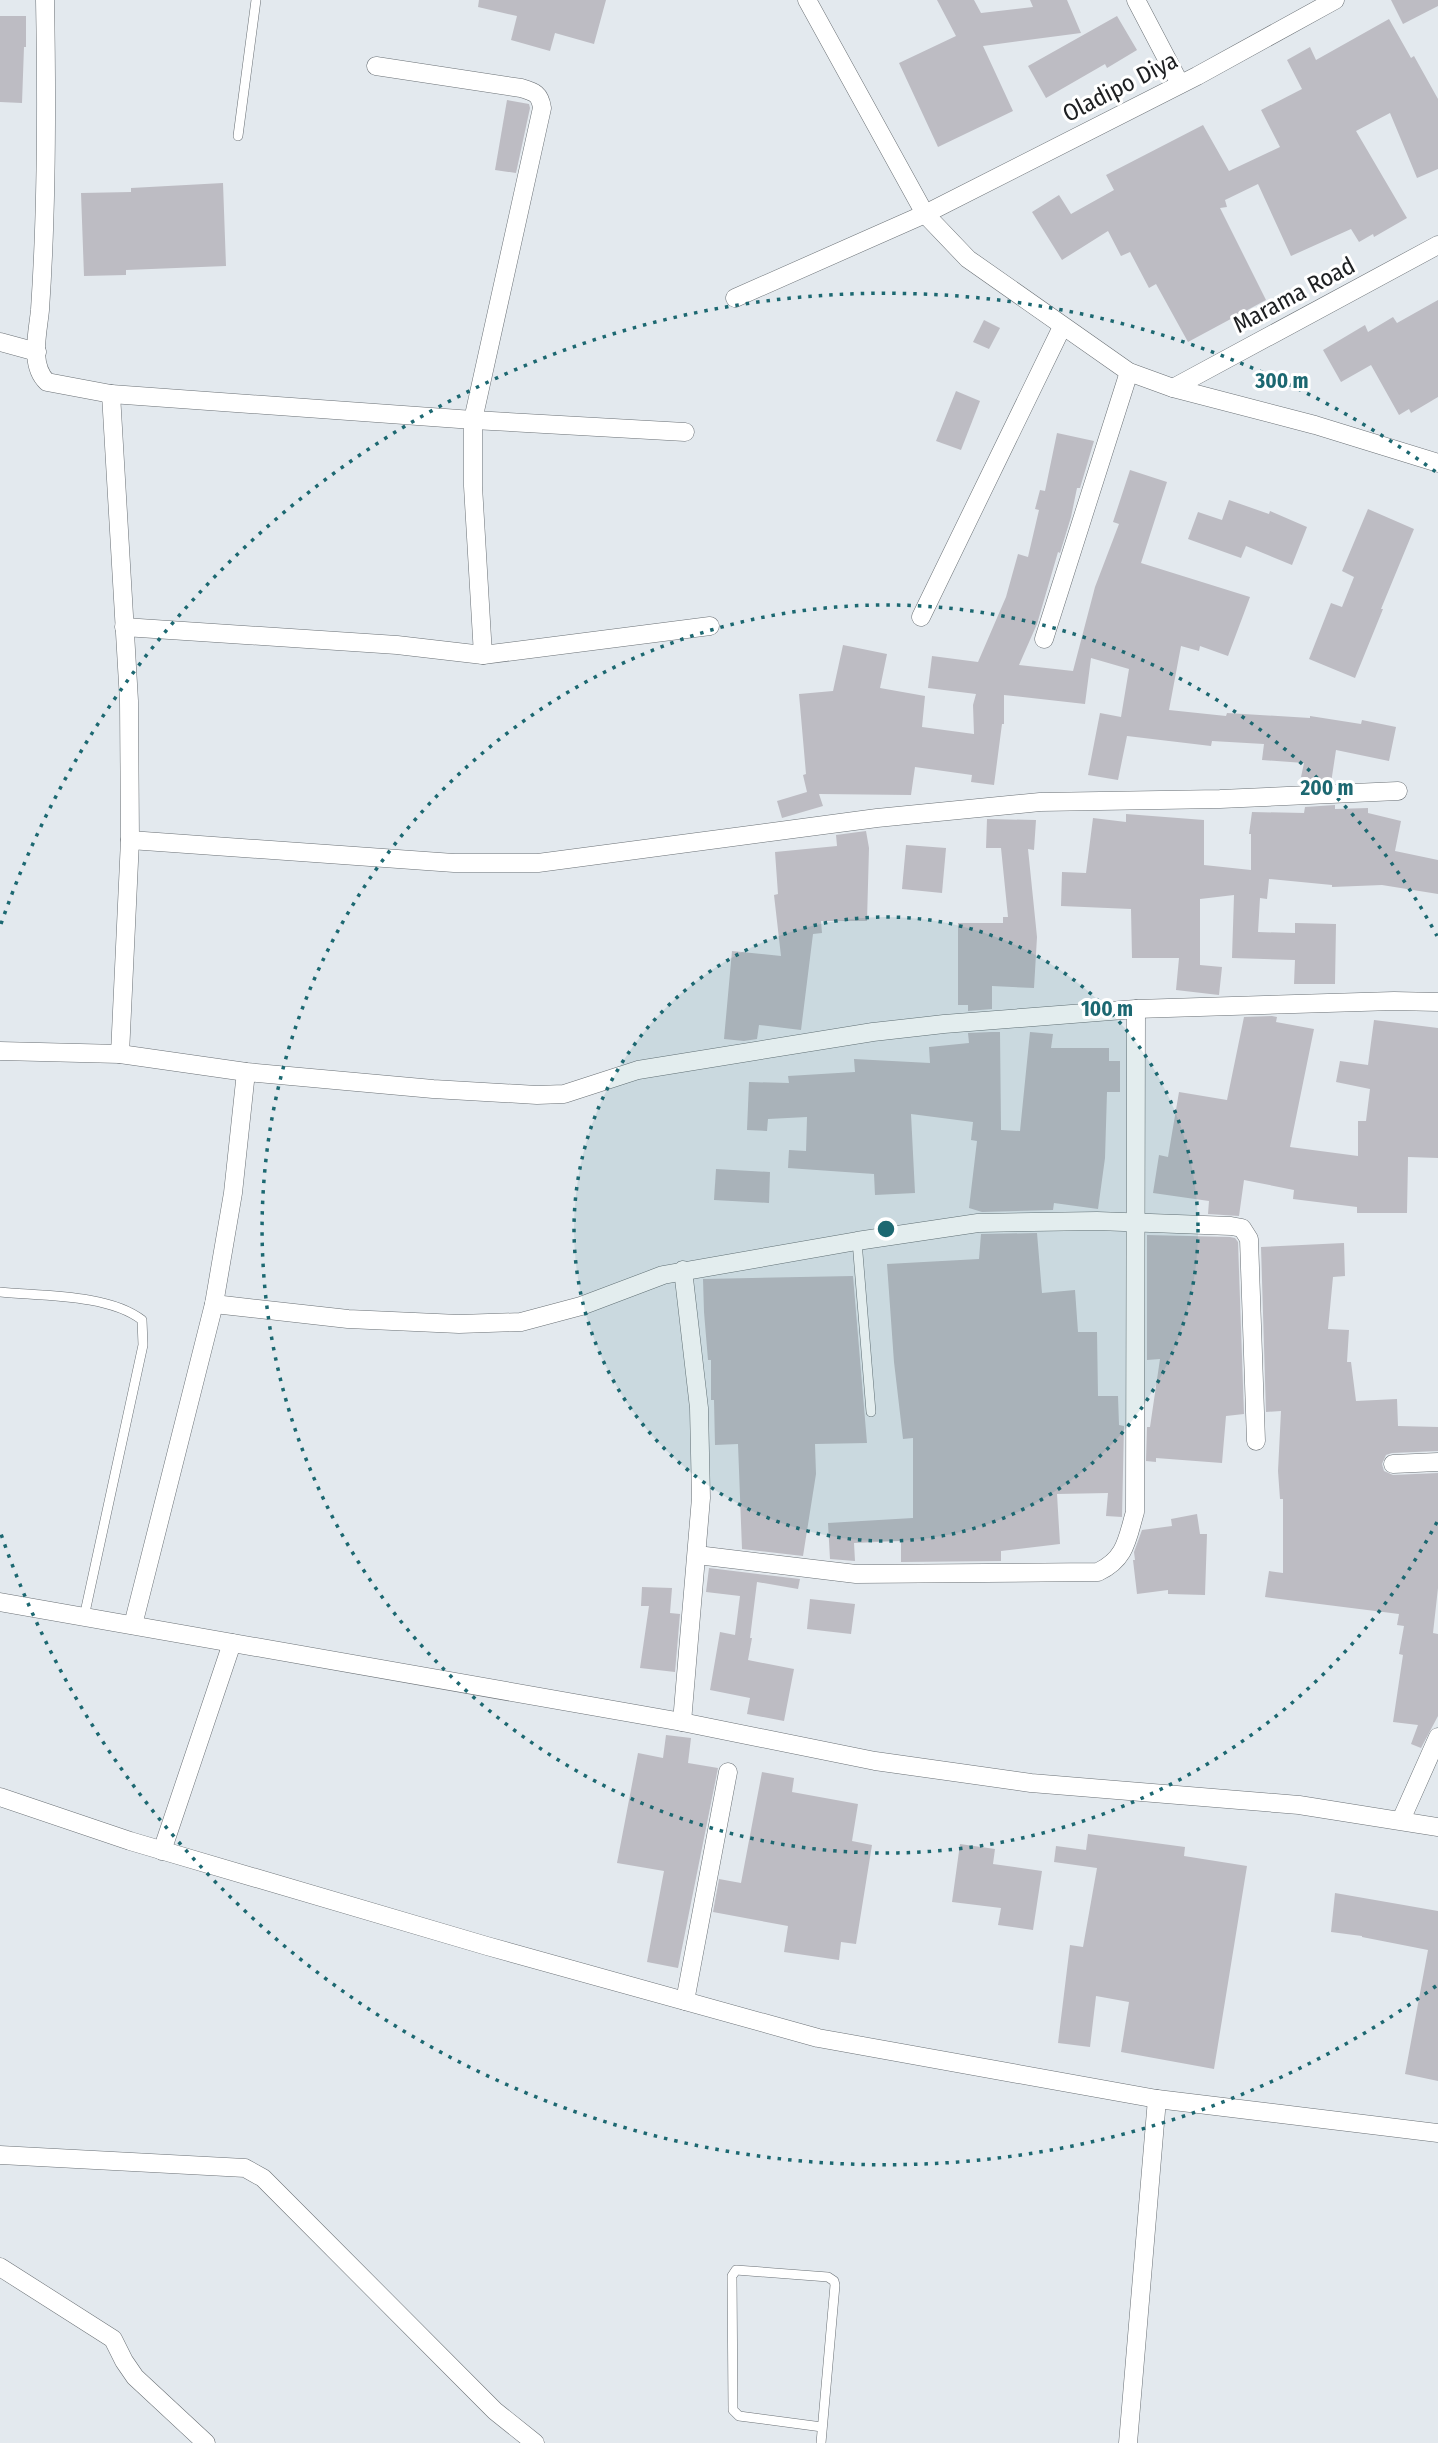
<svg xmlns="http://www.w3.org/2000/svg" width="1438" height="2443" viewBox="0 0 1438 2443" font-family="'Fira Sans Condensed',sans-serif">
<style>
.building{fill:#bdbcc3}
.lines{fill:none;stroke-linecap:round;stroke-linejoin:round}
.service-casing{stroke:#6a7075;stroke-width:10}
.minor-casing{stroke:#6a7075;stroke-width:19}
.service{stroke:#fff;stroke-width:9}
.minor{stroke:#fff;stroke-width:18}
.ring{fill:none;stroke:#1c6871;stroke-width:3.5;stroke-dasharray:3.5 7}
.labels{text-anchor:middle;stroke-width:6;stroke-linejoin:round;paint-order:stroke}
.street-label{font-size:24px;fill:#1d1f21;stroke:#fff}
.centre{fill:#1c6871;stroke:#fff;stroke-width:3.5}
.ring-label{font-size:21px;text-anchor:middle;font-weight:bold;fill:#1c6871;stroke:#fff;stroke-width:6;stroke-linejoin:round;paint-order:stroke}
</style>
<rect width="100%" height="100%" fill="#e3e9ee"/>
<g class="building">
<polygon points="479,0 606,0 594,44 555,33 550,51 511,40 517,16 478,7"/>
<polygon points="937,0 974,0 981,13 1033,7 1030,0 1067,0 1081,33 983,46 1013,111 938,147 899,63 956,36"/>
<polygon points="1391,0 1438,0 1438,6 1403,24"/>
<polygon points="0,16 26,16 26,47 24,47 22,103 0,102"/>
<polygon points="1117,16 1137,50 1107,68 1105,64 1046,98 1028,66"/>
<polygon points="1389,19 1411,58 1414,56 1438,99 1438,169 1417,178 1390,113 1356,131 1407,218 1374,237 1373,234 1359,242 1351,229 1291,256 1258,184 1225,200 1227,207 1220,208 1266,300 1188,342 1156,284 1149,288 1130,252 1121,256 1108,231 1062,260 1032,212 1059,195 1071,214 1114,190 1106,175 1203,125 1229,171 1280,147 1261,110 1302,89 1287,60 1310,47 1316,60"/>
<polygon points="507,100 529,104 530,108 516,173 495,170"/>
<polygon points="223,183 226,266 126,270 126,275 84,276 81,193 131,192 131,188"/>
<polygon points="1438,300 1438,397 1411,413 1409,409 1399,415 1371,365 1341,382 1323,350 1365,325 1368,332 1393,317 1397,323"/>
<polygon points="984,320 1000,328 989,349 973,342"/>
<polygon points="956,391 980,401 961,450 936,441"/>
<polygon points="1057,433 1094,441 1080,488 1077,488 1071,517 1060,553 1058,552 1037,624 1019,665 1073,671 1095,587 1119,524 1113,522 1130,470 1167,482 1141,563 1250,597 1228,656 1200,646 1199,651 1181,646 1169,710 1226,716 1227,713 1310,718 1310,716 1361,724 1362,720 1396,727 1389,761 1336,750 1331,783 1307,784 1308,777 1301,777 1304,763 1262,760 1264,744 1212,741 1211,746 1127,736 1118,780 1088,775 1100,713 1121,717 1129,669 1091,658 1085,704 1004,695 1004,724 1002,724 994,785 971,782 972,775 915,767 911,795 819,794 823,806 782,818 777,801 807,792 803,775 806,774 799,694 833,691 843,645 887,654 880,688 925,696 922,727 974,734 973,705 976,694 928,688 932,656 978,662 1006,597 1018,554 1028,557 1039,510 1035,509 1040,490 1045,491"/>
<polygon points="1229,500 1269,514 1270,511 1307,527 1292,565 1246,546 1241,558 1188,539 1198,512 1222,520"/>
<polygon points="1368,509 1414,529 1381,609 1383,609 1355,678 1309,659 1331,603 1342,607 1354,577 1342,571"/>
<polygon points="1335,805 1335,809 1368,808 1368,813 1401,821 1395,851 1438,860 1438,894 1382,885 1332,887 1332,885 1269,879 1267,899 1260,898 1258,932 1295,933 1295,923 1336,924 1335,984 1294,984 1295,960 1232,958 1234,895 1200,899 1200,965 1222,967 1219,995 1176,990 1179,958 1132,958 1131,909 1061,906 1062,872 1086,873 1093,818 1126,822 1126,814 1204,820 1204,865 1251,870 1251,834 1249,834 1252,812 1304,813 1305,807"/>
<polygon points="987,819 1036,820 1034,850 1028,849 1037,937 1034,988 992,986 992,1009 968,1011 968,1005 958,1005 958,923 1003,923 1003,917 1008,917 1001,848 986,848"/>
<polygon points="866,831 869,848 867,921 821,921 822,933 813,934 801,1030 759,1025 757,1039 744,1041 724,1039 732,951 781,956 774,895 778,894 775,852 837,846 836,835"/>
<polygon points="906,845 946,848 942,893 902,889"/>
<polygon points="1272,1016 1277,1017 1276,1022 1314,1029 1290,1147 1358,1156 1358,1121 1366,1121 1370,1089 1336,1082 1340,1061 1368,1065 1374,1020 1438,1028 1438,1158 1408,1157 1407,1213 1357,1213 1357,1207 1293,1199 1294,1190 1244,1180 1239,1216 1208,1214 1209,1201 1153,1193 1159,1155 1168,1157 1179,1092 1227,1100 1244,1017"/>
<polygon points="992,1032 1000,1032 1001,1130 1020,1131 1030,1032 1053,1034 1051,1048 1109,1048 1109,1061 1120,1061 1120,1092 1107,1092 1105,1158 1098,1209 1054,1203 1053,1210 982,1212 969,1208 977,1141 971,1140 973,1122 911,1114 915,1193 875,1195 874,1174 788,1168 789,1150 806,1151 807,1117 768,1119 767,1131 747,1130 749,1082 789,1083 788,1076 855,1072 854,1059 930,1063 929,1047 969,1043 968,1033"/>
<polygon points="716,1169 770,1172 769,1203 714,1200"/>
<polygon points="1037,1233 1042,1293 1075,1290 1078,1332 1097,1332 1098,1396 1118,1396 1119,1425 1124,1426 1122,1517 1106,1516 1108,1493 1057,1494 1060,1544 1001,1551 1001,1561 901,1562 901,1541 854,1543 855,1561 830,1559 828,1523 913,1518 913,1438 903,1439 894,1362 887,1264 979,1259 981,1234"/>
<polygon points="1147,1235 1230,1237 1235,1238 1238,1242 1244,1414 1226,1416 1222,1463 1156,1458 1156,1462 1146,1461 1147,1427 1150,1427 1160,1359 1147,1360"/>
<polygon points="1344,1243 1345,1276 1333,1277 1328,1329 1349,1330 1347,1362 1351,1362 1356,1401 1397,1399 1398,1426 1438,1427 1438,1451 1392,1453 1386,1455 1382,1464 1384,1471 1393,1475 1438,1473 1438,1588 1433,1633 1438,1634 1438,1716 1421,1748 1411,1744 1418,1725 1393,1722 1403,1655 1399,1654 1404,1626 1397,1625 1399,1614 1265,1597 1269,1571 1283,1573 1283,1499 1280,1499 1278,1471 1281,1411 1266,1412 1261,1247"/>
<polygon points="853,1276 867,1443 815,1444 816,1474 803,1556 742,1549 738,1444 715,1445 714,1400 711,1400 711,1360 708,1360 704,1312 703,1279"/>
<polygon points="1197,1514 1200,1534 1207,1534 1205,1595 1168,1594 1168,1590 1137,1594 1133,1560 1135,1560 1134,1552 1142,1530 1172,1526 1171,1519"/>
<polygon points="709,1568 800,1579 798,1589 757,1582 750,1638 752,1638 748,1660 794,1669 784,1721 747,1714 750,1698 710,1690 720,1632 735,1635 740,1596 706,1592"/>
<polygon points="642,1587 672,1588 670,1613 680,1614 675,1672 640,1668 649,1606 641,1606"/>
<polygon points="810,1599 855,1604 851,1634 807,1629"/>
<polygon points="666,1735 691,1738 688,1763 718,1768 678,1968 647,1962 664,1871 617,1863 638,1753 663,1758"/>
<polygon points="762,1772 794,1778 792,1792 858,1804 852,1841 872,1845 856,1944 841,1942 839,1960 784,1952 788,1926 713,1912 719,1879 741,1883"/>
<polygon points="1088,1834 1185,1847 1184,1856 1247,1866 1214,2069 1121,2052 1129,2002 1096,1996 1090,2047 1058,2043 1070,1945 1083,1947 1097,1868 1054,1862 1056,1846 1086,1850"/>
<polygon points="960,1844 995,1849 993,1864 1042,1871 1033,1930 998,1925 1001,1908 952,1902"/>
<polygon points="1335,1893 1438,1911 1438,2081 1405,2074 1428,1950 1362,1937 1362,1936 1331,1932"/>
</g>
<g class="lines">
<g class="service-casing">
<g id="service">
<polyline points="238,136 256,0"/>
<polyline points="857,1241 871,1412"/>
<path d="M 0,1292 C 41,1296 109,1294 142,1320 L 143,1345 L 84,1617"/>
<polyline points="821,2443 835,2285 834,2281 828,2277 736,2270 732,2276 733,2410 739,2416 822,2427"/>
</g>
</g>
<g class="minor-casing">
<g id="minor">
<path d="M 45,0 C 47,103 47,207 40,310 C 38,332 29,365 47,382 L 111,394 L 473,420 L 685,432"/>
<polyline points="807,0 925,214 968,259 1129,372 1173,388 1315,425 1438,463"/>
<polyline points="1136,0 1180,84"/>
<path d="M 376,66 L 521,88 C 535,92 540,94 542,108 L 473,420 L 473,486 L 483,655"/>
<polyline points="735,298 925,214 1197,76 1335,0"/>
<polyline points="0,342 37,352"/>
<polyline points="1173,388 1438,245"/>
<polyline points="111,394 129,701 130,840 120,1054"/>
<polyline points="921,617 1062,327"/>
<polyline points="124,627 397,645 483,655 710,626"/>
<polyline points="1044,639 1129,372"/>
<polyline points="130,840 454,863 538,863 877,818 1040,802 1220,799 1398,791"/>
<polyline points="0,1051 120,1054 246,1072 433,1089 537,1095 564,1094 638,1070 873,1032 944,1024 1136,1009 1394,1001 1438,1002"/>
<polyline points="214,1304 348,1319 459,1324 521,1322 581,1306 663,1275 857,1241 978,1223 1097,1221 1231,1226 1242,1228 1249,1239 1256,1441"/>
<polyline points="1393,1464 1438,1462"/>
<path d="M 697,1555 L 856,1574 L 1098,1572 C 1126,1559 1127,1539 1135,1512 L 1136,1009"/>
<polyline points="0,1602 682,1722 875,1761 1031,1783 1299,1805 1438,1827"/>
<polyline points="133,1625 214,1304 233,1193 246,1072"/>
<polyline points="682,1722 701,1498 699,1408 683,1270"/>
<polyline points="0,1797 130,1841 487,1946 818,2038 1157,2099 1438,2133"/>
<polyline points="1401,1820 1438,1737"/>
<polyline points="162,1851 232,1643"/>
<polyline points="685,2001 728,1772"/>
<polyline points="0,2155 245,2168 263,2178 495,2411 535,2443"/>
<polyline points="0,2267 113,2339 124,2361 135,2377 206,2443"/>
<polyline points="1128,2443 1157,2099"/>
</g>
</g>
<use href="#service" class="service"/>
<use href="#minor" class="minor"/>
</g>
<circle cx="886" cy="1229" r="312" fill="#1c6871" fill-opacity=".12"/>
<g class="ring">
<circle cx="886" cy="1229" r="312"/>
<path d="M1437 1522A624 624 0 1 1 1437 936"/>
<path d="M1436 1986A936 936 0 0 1 1 1534M1 924A936 936 0 0 1 1436 472"/>
</g>
<g class="labels">
<g class="street-label">
<text transform="translate(1120 87) rotate(-27)" y="8">Oladipo Diya</text>
<text transform="translate(1294 295) rotate(-28)" y="8">Marama Road</text>
</g>
</g>
<circle cx="886" cy="1229" r="10" class="centre"/>
<g class="ring-label">
<text x="1282" y="388">300 m</text>
<text x="1327" y="795">200 m</text>
<text x="1107" y="1016">100 m</text>
</g>
</svg>
